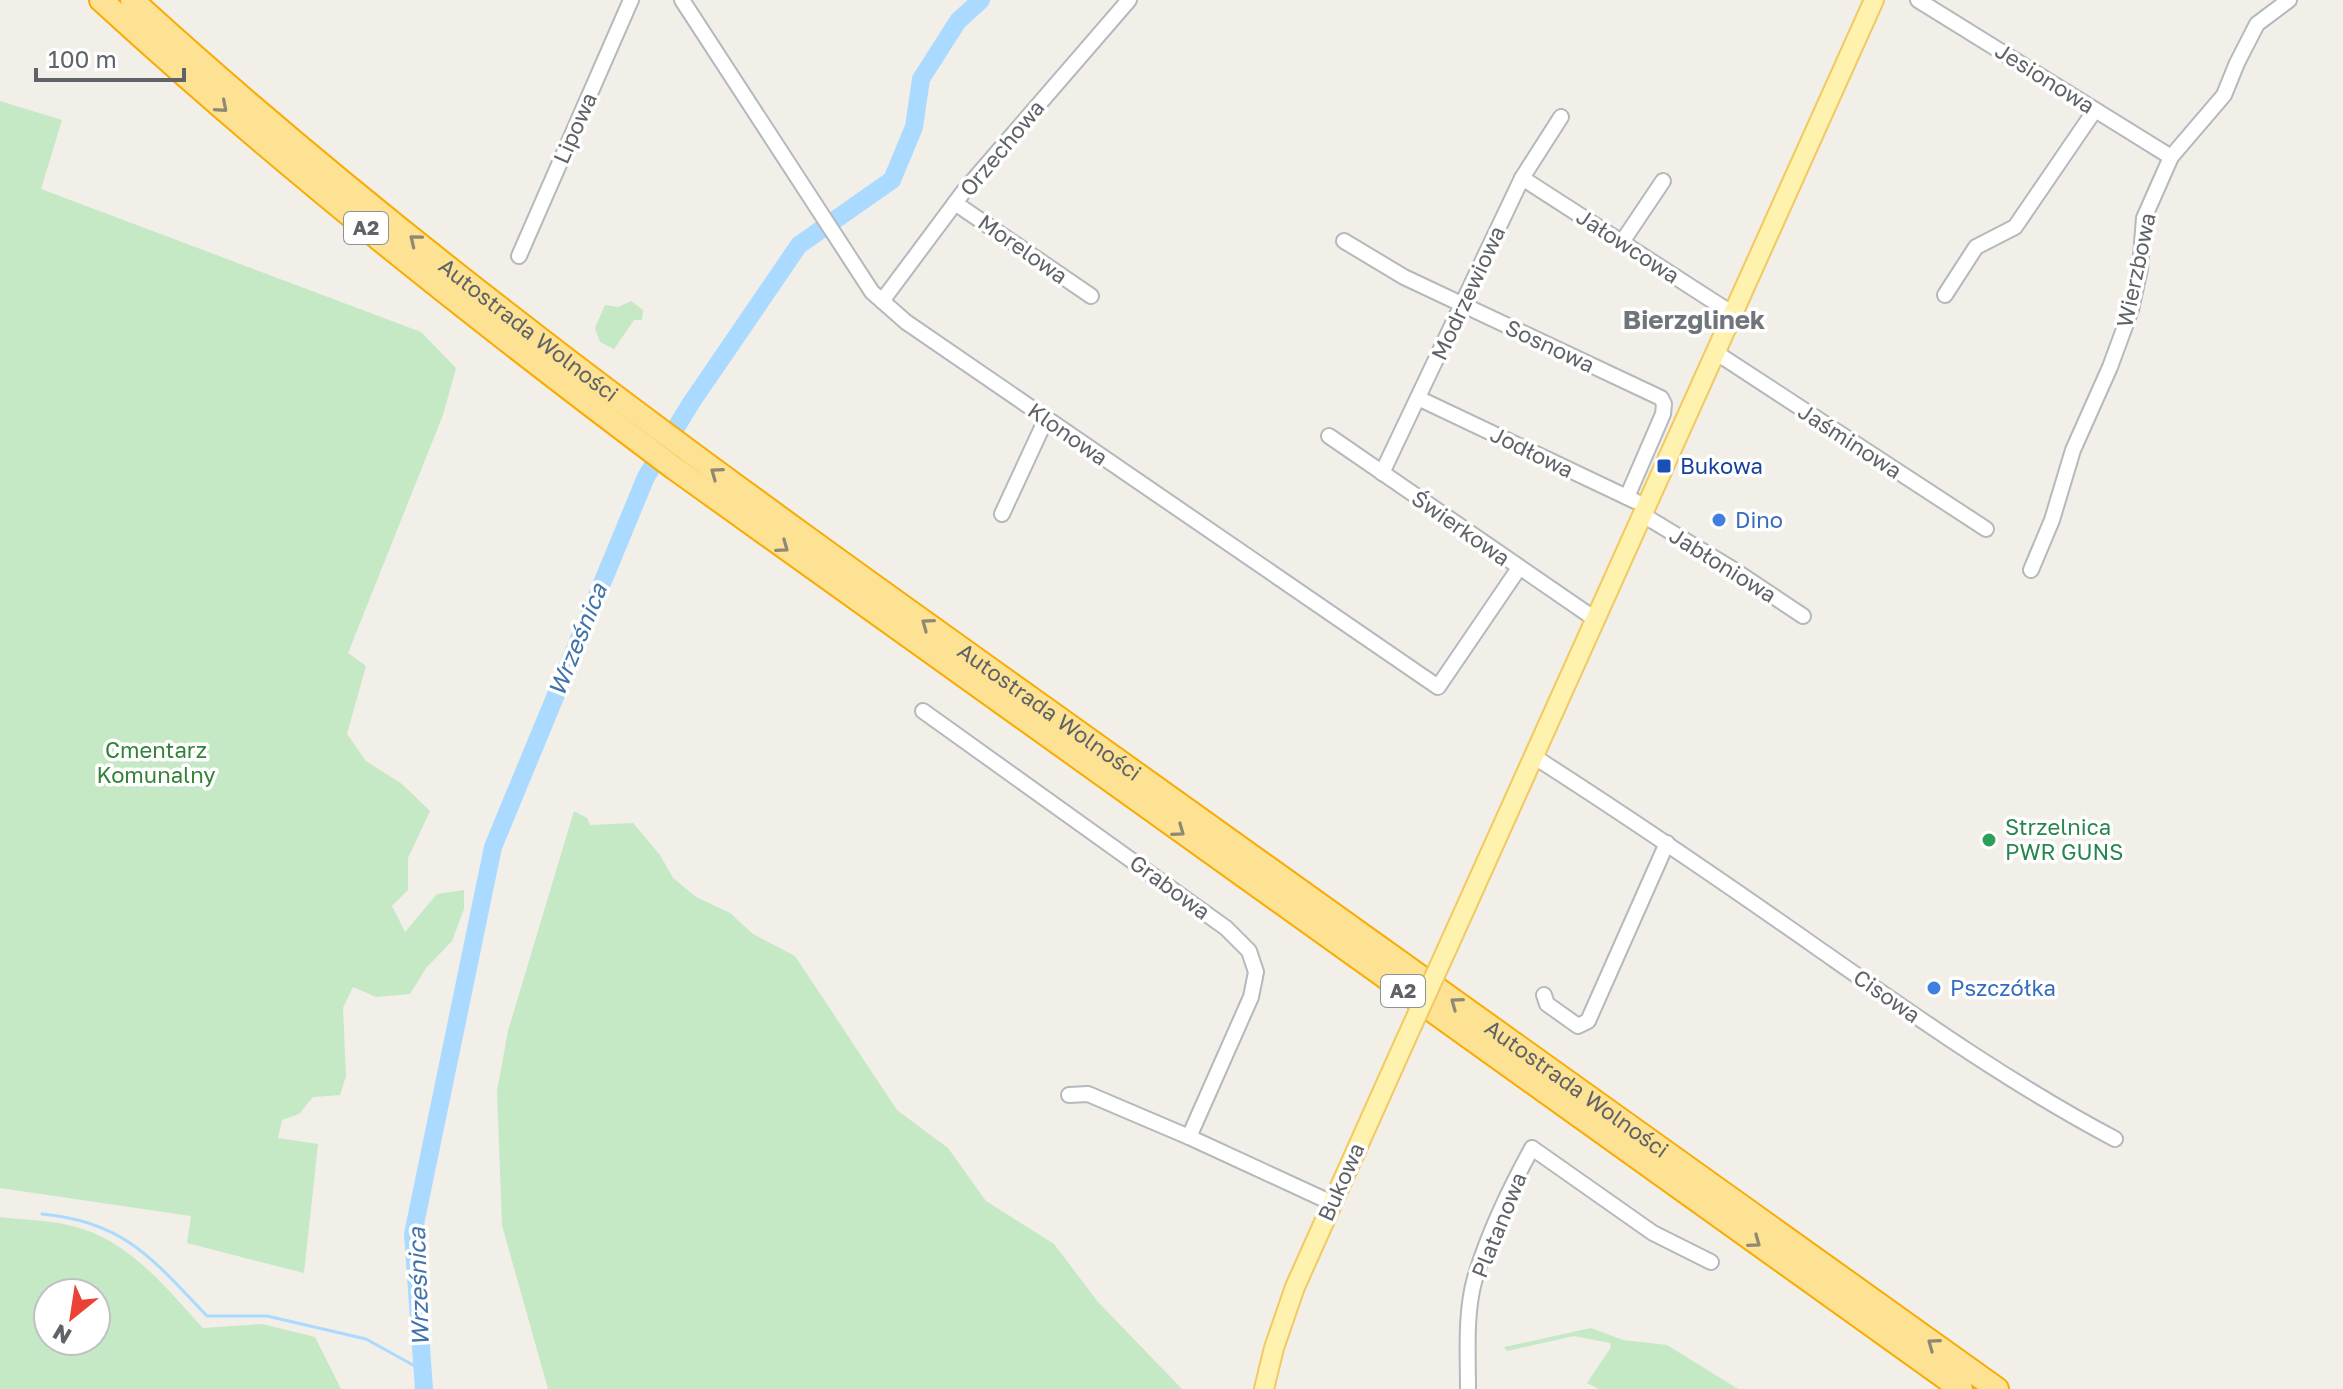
<svg xmlns="http://www.w3.org/2000/svg" width="2343" height="1389" viewBox="0 0 2343 1389" font-family="'Golos Text',sans-serif">
<style>
.green{fill:#c5e8c5;fill-rule:evenodd}
.lines{fill:none;stroke-linecap:round;stroke-linejoin:round}
.stream{stroke:#aadaff;stroke-width:3}
.river{stroke:#aadaff;stroke-width:18}
.minor-casing{stroke:#b5b8bc;stroke-width:18}
.major-casing{stroke:#f2c960;stroke-width:22}
.highway-casing{stroke:#f9ab00;stroke-width:26}
.minor{stroke:#fff;stroke-width:14}
.major{stroke:#fff2af;stroke-width:18}
.highway{stroke:#fde293;stroke-width:22}
.major-bridge-casing{stroke:#f2c960;stroke-width:22;stroke-linecap:butt}
.major-bridge{stroke:#fff2af;stroke-width:18}
.oneway{stroke:#8e8975}
.transit-dot{fill:#1a4fb4;stroke:#fff;stroke-width:3}
.shop-dot{fill:#3f7fe0;stroke:#fff;stroke-width:3}
.leisure-dot{fill:#2e9e5b;stroke:#fff;stroke-width:3}
.labels{text-anchor:middle;stroke-width:7;stroke-linejoin:round;paint-order:stroke}
.shield{fill:#fff;stroke:#8f9295;stroke-width:2}
.shield-label{font-size:20px;font-weight:bold;fill:#5f6368}
.street-label{font-size:22px;fill:#5f6368;stroke:#fff}
.transit-label{font-size:22px;fill:#164399;stroke:#fff;text-anchor:start}
.shop-label{font-size:22px;fill:#366cbe;stroke:#fff;text-anchor:start}
.park-label{font-size:22px;fill:#348238;stroke:#fff}
.leisure-label{font-size:22px;fill:#27864d;stroke:#fff;text-anchor:start}
.water-label{font-size:24px;font-style:italic;fill:#4174aa;stroke:#fff}
.quarter-label{font-size:26px;font-weight:bold;fill:#70757a;stroke:#fff}
</style>
<rect width="100%" height="100%" fill="#f1efe8"/>
<g class="green">
<polygon points="0,101 62,120 41,189 421,332 456,368 443,415 348,653 366,666 347,734 366,761 402,784 430,811 408,858 408,890 392,906 405,932 437,894 464,890 464,909 452,941 426,968 410,994 376,997 353,987 343,1008 346,1076 340,1095 313,1097 299,1114 282,1120 278,1138 318,1144 304,1273 187,1243 191,1216 0,1188"/>
<polygon points="631,301 643,310 642,320 634,320 614,349 600,342 595,328 605,305 618,307"/>
<polygon points="574,811 587,818 590,825 633,823 660,855 673,878 696,897 730,913 753,934 795,956 897,1110 948,1148 986,1201 1054,1244 1098,1302 1182,1389 548,1389 502,1225 497,1091 508,1031"/>
<path d="M 0,1217 C 22,1220 46,1220 68,1225 C 128,1238 164,1286 203,1328 L 262,1324 L 315,1337 L 341,1389 L 0,1389 ZM 48,1293 L 96,1293 L 96,1341 L 48,1341 Z"/>
<polygon points="1591,1328 1623,1340 1667,1345 1738,1389 1599,1389 1587,1383 1611,1347 1610,1343 1574,1336 1507,1351 1504,1347"/>
</g>
<g class="lines">
<path class="stream" d="M 42,1214 C 126,1222 153,1260 207,1316 L 267,1316 L 366,1339 L 422,1370"/>
<polyline class="river" points="424,1389 413,1234 493,847 646,477 691,403 799,245 892,180 914,127 921,79 958,21 981,0"/>
<g class="minor-casing">
<g id="minor">
<polyline points="682,0 872,292 906,322 1438,687 1519,568"/>
<polyline points="1918,0 2171,157"/>
<polyline points="1522,178 1733,314"/>
<polyline points="955,203 1091,296"/>
<polyline points="1344,241 1404,277 1661,398 1664,404 1663,414 1627,497"/>
<polyline points="1622,242 1663,181"/>
<polyline points="519,256 631,0"/>
<polyline points="1945,295 1976,247 2015,227 2095,110"/>
<polyline points="882,301 964,191 1129,0"/>
<polyline points="1715,352 1986,529"/>
<polyline points="1418,398 1635,501"/>
<polyline points="1329,436 1595,619"/>
<polyline points="1382,473 1522,178 1561,117"/>
<polyline points="1002,514 1046,419"/>
<polyline points="1643,515 1734,570 1803,616"/>
<polyline points="2031,570 2052,520 2073,450 2110,367 2131,310 2140,269 2144,218 2171,157 2224,95 2237,63 2257,24 2289,0"/>
<polyline points="923,711 1226,928 1249,951 1256,972 1251,997 1189,1137 1332,1203"/>
<path d="M 1533,756 C 1630,818 1725,883 1819,949 C 1915,1016 2011,1084 2115,1139"/>
<polyline points="1544,995 1547,1004 1578,1026 1588,1021 1667,843"/>
<polyline points="1069,1095 1088,1094 1189,1137"/>
<path d="M 1468,1389 C 1468,1353 1465,1313 1475,1278 C 1488,1234 1510,1188 1532,1148 L 1653,1233 L 1711,1262"/>
</g>
</g>
<g class="major-casing">
<g id="major">
<polyline points="1447,949 1874,0"/>
<polyline points="1264,1389 1274,1348 1295,1287 1406,1039"/>
</g>
</g>
<g class="highway-casing">
<g id="highway">
<path d="M 101,0 C 283,167 477,320 674,468 L 1961,1389"/>
<path id="s1" d="M 132,0 C 414,258 725,480 1036,702 C 1356,931 1677,1160 1997,1389"/>
</g>
</g>
<use href="#minor" class="minor"/>
<use href="#major" class="major"/>
<use href="#highway" class="highway"/>
<g class="major-bridge-casing">
<polyline id="major-bridge" points="1406,1039 1447,949"/>
</g>
<use href="#major-bridge" class="major-bridge"/>
</g>
<defs><path id="oneway-chevron" d="M-2-3.5L2.5 0L-2 3.5" fill="none" stroke-width="1.6" stroke-linecap="round" stroke-linejoin="round" transform="scale(2)"/></defs>
<g class="oneway">
<use href="#oneway-chevron" transform="translate(222 107) rotate(41)"/>
<use href="#oneway-chevron" transform="translate(415 240) rotate(-141)"/>
<use href="#oneway-chevron" transform="translate(716 473) rotate(-144)"/>
<use href="#oneway-chevron" transform="translate(783 547) rotate(36)"/>
<use href="#oneway-chevron" transform="translate(927 624) rotate(-144)"/>
<use href="#oneway-chevron" transform="translate(1179 831) rotate(36)"/>
<use href="#oneway-chevron" transform="translate(1456 1003) rotate(-144)"/>
<use href="#oneway-chevron" transform="translate(1755 1242) rotate(36)"/>
<use href="#oneway-chevron" transform="translate(1933 1344) rotate(-144)"/>
</g>
<rect class="transit-dot" x="1656" y="458" width="16" height="16" rx="4"/>
<g class="shop-dot">
<circle cx="1719" cy="520" r="8"/>
<circle cx="1934" cy="988" r="8"/>
</g>
<circle class="leisure-dot" cx="1989" cy="840" r="8"/>
<g class="labels">
<g class="shield">
<rect x="344" y="212" width="44" height="32" rx="6"/>
<rect x="1381" y="975" width="44" height="32" rx="6"/>
</g>
<g class="shield-label">
<text x="366" y="235">A2</text>
<text x="1403" y="998">A2</text>
</g>
<g class="street-label">
<text transform="translate(2045 78) rotate(32)" y="8">Jesionowa</text>
<text transform="translate(575 128) rotate(-66)" y="8">Lipowa</text>
<text transform="translate(1002 148) rotate(-50)" y="8">Orzechowa</text>
<text transform="translate(1628 246) rotate(33)" y="8">Jałowcowa</text>
<text transform="translate(1023 249) rotate(35)" y="8">Morelowa</text>
<text transform="translate(2136 270) rotate(-78)" y="8">Wierzbowa</text>
<text transform="translate(1468 293) rotate(-65)" y="8">Modrzewiowa</text>
<text dy="8" stroke="none"><textPath href="#s1" startOffset="516">Autostrada Wolności</textPath></text>
<text transform="translate(1550 346) rotate(25)" y="8">Sosnowa</text>
<text transform="translate(1068 434) rotate(35)" y="8">Klonowa</text>
<text transform="translate(1850 441) rotate(33)" y="8">Jaśminowa</text>
<text transform="translate(1532 452) rotate(26)" y="8">Jodłowa</text>
<text transform="translate(1461 528) rotate(35)" y="8">Świerkowa</text>
<text transform="translate(1723 565) rotate(32)" y="8">Jabłoniowa</text>
<text dy="8" stroke="none"><textPath href="#s1" startOffset="1162">Autostrada Wolności</textPath></text>
<text transform="translate(1170 887) rotate(36)" y="8">Grabowa</text>
<text transform="translate(1887 996) rotate(35)" y="8">Cisowa</text>
<text dy="8" stroke="none"><textPath href="#s1" startOffset="1810">Autostrada Wolności</textPath></text>
<text transform="translate(1341 1182) rotate(-66)" y="8">Bukowa</text>
<text transform="translate(1499 1225) rotate(-68)" y="8">Platanowa</text>
</g>
<g class="transit-label">
<text x="1680" y="474">Bukowa</text>
</g>
<g class="shop-label">
<text x="1735" y="528">Dino</text>
<text x="1950" y="996">Pszczółka</text>
</g>
<g class="park-label">
<text x="156" y="758">Cmentarz<tspan x="156" dy="25">Komunalny</tspan></text>
</g>
<g class="leisure-label">
<text x="2005" y="835">Strzelnica<tspan x="2005" dy="25">PWR GUNS</tspan></text>
</g>
<g class="water-label">
<text transform="translate(578 640) rotate(-68)" y="8">Wrześnica</text>
<text transform="translate(419 1287) rotate(-92)" y="8">Wrześnica</text>
</g>
<g class="quarter-label">
<text x="1694" y="329">Bierzglinek</text>
</g>
</g>
<g transform="translate(72 1317) rotate(210)"><circle r="38" fill="#ffffff" stroke="#bfc1c3" stroke-width="2"/>
<path d="M0-6L14 30L0 20L-14 30Z" fill="#ea4335"/>
<text y="-12" font-size="22" font-weight="bold" text-anchor="middle" fill="#5f6368">N</text>
</g>
<path d="M36 68v12h148v-12" fill="none" stroke="#5f6368" stroke-width="4"/>
<text x="48" y="68" font-size="24" fill="#5f6368" stroke="#ffffff" stroke-width="6" paint-order="stroke">100 m</text>
</svg>
